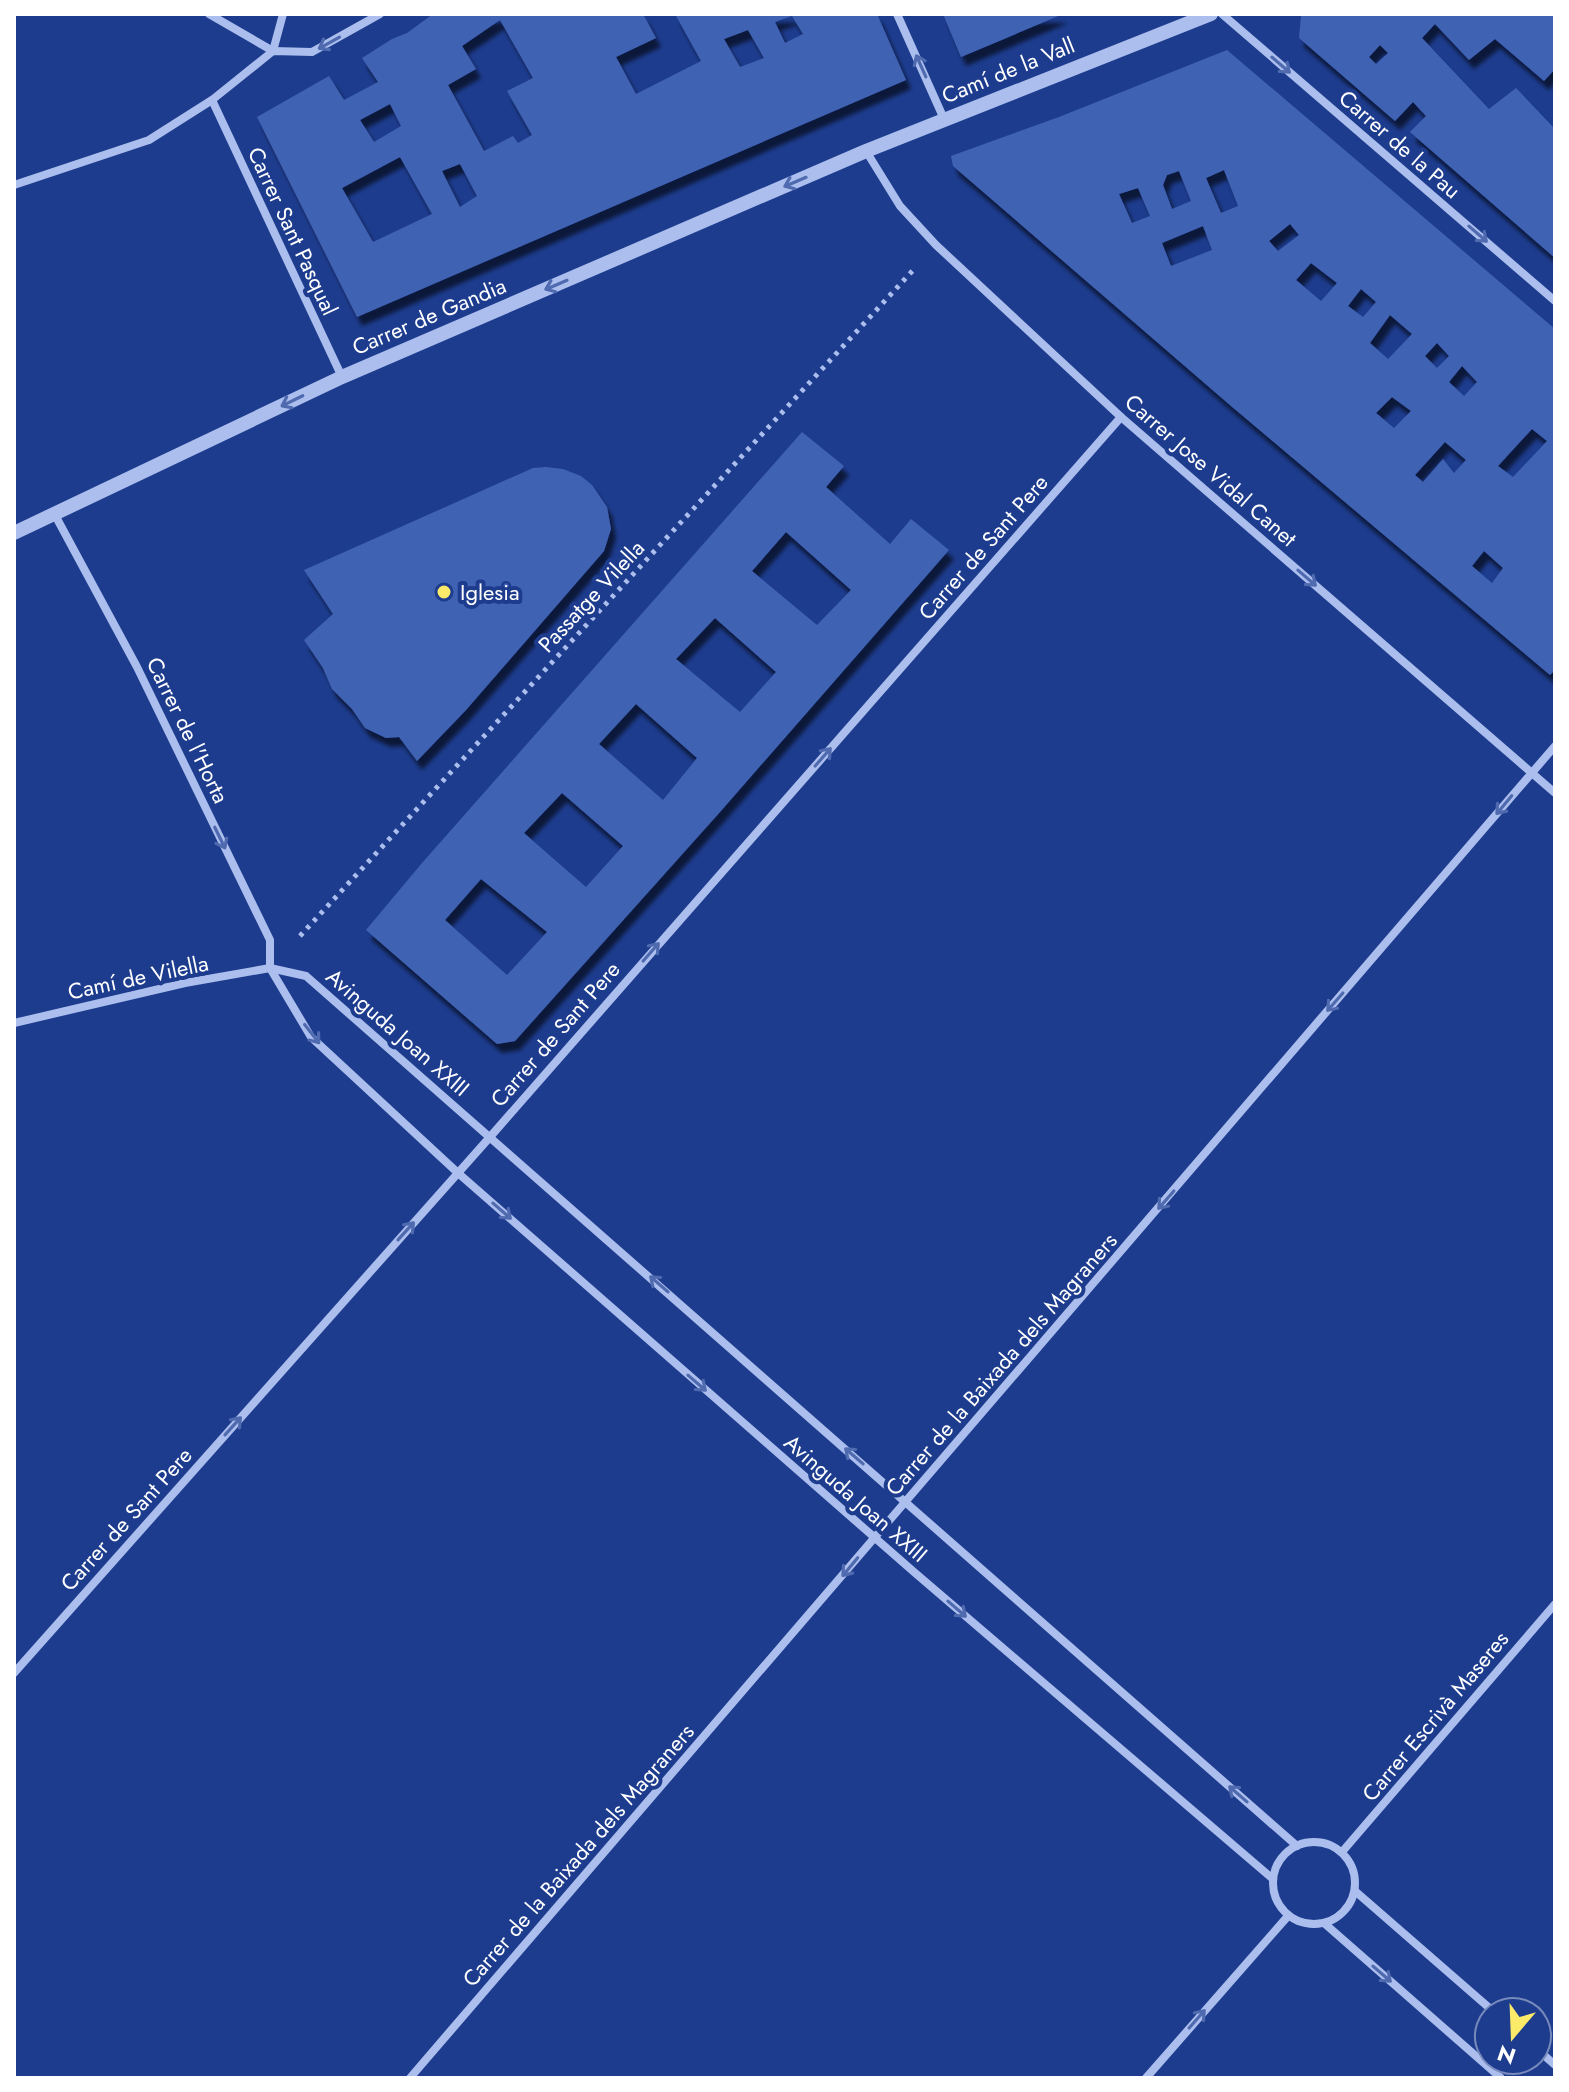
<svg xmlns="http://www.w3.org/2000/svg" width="1569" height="2092" viewBox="0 0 1569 2092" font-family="Jost,sans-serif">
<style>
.building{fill:#4162b3;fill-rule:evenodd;filter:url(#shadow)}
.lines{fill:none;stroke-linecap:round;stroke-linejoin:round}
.path{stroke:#abbeed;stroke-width:5;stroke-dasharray:4 6;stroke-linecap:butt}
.minor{stroke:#abbeed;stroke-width:8}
.tertiary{stroke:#abbeed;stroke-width:14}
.oneway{stroke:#4f6aaf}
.poi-dot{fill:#fcea69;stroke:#1d3c8e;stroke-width:3}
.labels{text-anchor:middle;stroke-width:8;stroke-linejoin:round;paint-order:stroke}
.street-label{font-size:22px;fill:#fff;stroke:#1d3c8e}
.poi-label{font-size:22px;fill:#fff;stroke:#1d3c8e;text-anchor:start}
</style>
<defs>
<filter id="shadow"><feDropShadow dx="5" dy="9" stdDeviation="2" flood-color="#0009"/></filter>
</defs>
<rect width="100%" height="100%" fill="#1d3c8e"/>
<g class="building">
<path d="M 433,14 L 643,14 L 656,38 L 616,57 L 636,94 L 701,61 L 675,14 L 877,14 L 906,80 L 357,317 L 257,117 L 329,76 L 344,100 L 378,82 L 362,58 L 392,39 L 407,33 ZM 792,16 L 803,34 L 785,43 L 775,22 ZM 500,20 L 533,78 L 507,91 L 532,135 L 518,143 L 513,136 L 484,151 L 448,85 L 476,69 L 462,46 ZM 748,30 L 764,58 L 740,67 L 724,39 ZM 390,104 L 401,126 L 374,142 L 360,120 ZM 400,157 L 432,214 L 373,242 L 342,188 ZM 460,164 L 477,196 L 460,207 L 442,171 Z"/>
<polygon points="943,14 1063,14 961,57"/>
<path d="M 1306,14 L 1555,14 L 1555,69 L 1544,81 L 1495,39 L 1469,60 L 1435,24 L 1422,38 L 1489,109 L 1516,88 L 1555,129 L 1555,258 L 1410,132 L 1426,116 L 1413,102 L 1395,121 L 1299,38 L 1301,16 ZM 1380,45 L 1388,53 L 1376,64 L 1369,57 Z"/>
<path d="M 1227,50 L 1555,329 L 1555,670 L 1550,675 L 1231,406 L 953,166 L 951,156 L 1059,117 ZM 1224,170 L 1238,206 L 1221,213 L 1206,178 ZM 1179,171 L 1191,201 L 1172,209 L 1163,185 L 1167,175 ZM 1138,188 L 1150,216 L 1132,223 L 1119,194 ZM 1290,224 L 1299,235 L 1278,251 L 1269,241 ZM 1203,226 L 1212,250 L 1171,266 L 1162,243 ZM 1311,263 L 1337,283 L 1321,301 L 1296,280 ZM 1361,289 L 1376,302 L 1363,317 L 1348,306 ZM 1390,315 L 1412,334 L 1388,359 L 1370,343 ZM 1437,343 L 1449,356 L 1437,368 L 1425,356 ZM 1462,366 L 1477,382 L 1464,396 L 1449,382 ZM 1392,397 L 1411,411 L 1394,428 L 1376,413 ZM 1532,429 L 1547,441 L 1513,477 L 1498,466 ZM 1445,442 L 1466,460 L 1454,473 L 1443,459 L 1423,482 L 1415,475 ZM 1484,551 L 1503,568 L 1492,583 L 1472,566 Z"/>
<path d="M 802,432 L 844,466 L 826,487 L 890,544 L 911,519 L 949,550 L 720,812 L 515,1041 L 497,1044 L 366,930 L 422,863 ZM 786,532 L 851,590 L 817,625 L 752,571 ZM 715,618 L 776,672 L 740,712 L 676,659 ZM 636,704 L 697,758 L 663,800 L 599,744 ZM 562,793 L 623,846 L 586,887 L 524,833 ZM 481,879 L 547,932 L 507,975 L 445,920 Z"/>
<polygon points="546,467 563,469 581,476 592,485 607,507 611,529 604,551 466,710 417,761 399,737 386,738 365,728 352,709 332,689 323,668 304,640 333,614 304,570 533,468"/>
</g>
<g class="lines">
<polyline class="path" points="300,936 916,267"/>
<g class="minor">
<polyline points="209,14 273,51"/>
<polyline points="897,14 944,119"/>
<polyline points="1222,14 1555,301"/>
<polyline points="273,51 283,14"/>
<polyline points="212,100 342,377"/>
<polyline points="866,151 900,206 936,245 1121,417 1555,793"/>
<polyline points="14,185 149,140 212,100 273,51 312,52 380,14"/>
<polyline points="55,515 137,667 270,940 270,968"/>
<polyline points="270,968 311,1037 458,1173 914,1572 1273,1879"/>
<polyline points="14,1023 185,983 270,968 306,976 1297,1846"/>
<polyline points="14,1673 490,1137 1121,417"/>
<circle cx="1314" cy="1883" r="41"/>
<polyline points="1342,1852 1555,1604"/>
<polyline points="1355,1891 1494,2012"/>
<polyline points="1324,1923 1501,2078"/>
<polyline points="1537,2049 1555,2065"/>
<polyline points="410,2078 1555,746"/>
<polyline points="1146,2078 1288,1916"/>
</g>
<polyline class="tertiary" points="14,533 342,377 866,151 1211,14"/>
</g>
<defs><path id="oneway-shaft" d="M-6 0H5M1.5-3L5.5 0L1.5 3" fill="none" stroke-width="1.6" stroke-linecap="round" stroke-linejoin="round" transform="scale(2)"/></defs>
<g class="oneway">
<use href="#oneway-shaft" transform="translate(329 43) rotate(151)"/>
<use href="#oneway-shaft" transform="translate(1281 65) rotate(41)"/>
<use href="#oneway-shaft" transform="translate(921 66) rotate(-114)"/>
<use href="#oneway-shaft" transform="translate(795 182) rotate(157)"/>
<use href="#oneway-shaft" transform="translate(1478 234) rotate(41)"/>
<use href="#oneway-shaft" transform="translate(556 285) rotate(157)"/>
<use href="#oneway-shaft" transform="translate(292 401) rotate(154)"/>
<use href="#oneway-shaft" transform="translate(1307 578) rotate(41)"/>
<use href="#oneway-shaft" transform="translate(823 757) rotate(-49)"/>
<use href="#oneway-shaft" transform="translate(1504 805) rotate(130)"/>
<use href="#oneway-shaft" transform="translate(220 838) rotate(64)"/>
<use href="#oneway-shaft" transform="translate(651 952) rotate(-49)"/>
<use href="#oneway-shaft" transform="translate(1335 1002) rotate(131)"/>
<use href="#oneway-shaft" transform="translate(312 1034) rotate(52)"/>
<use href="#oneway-shaft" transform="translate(1166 1200) rotate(131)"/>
<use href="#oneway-shaft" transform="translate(502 1211) rotate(41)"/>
<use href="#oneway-shaft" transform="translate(406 1231) rotate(-48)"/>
<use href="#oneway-shaft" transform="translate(659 1284) rotate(-139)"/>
<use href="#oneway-shaft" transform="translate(697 1383) rotate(41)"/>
<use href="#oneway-shaft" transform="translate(233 1426) rotate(-48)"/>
<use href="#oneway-shaft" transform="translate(854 1456) rotate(-139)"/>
<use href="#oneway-shaft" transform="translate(850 1567) rotate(130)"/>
<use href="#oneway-shaft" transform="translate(957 1609) rotate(41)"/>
<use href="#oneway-shaft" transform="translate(1238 1794) rotate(-139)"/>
<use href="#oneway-shaft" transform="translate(1382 1974) rotate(41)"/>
<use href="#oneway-shaft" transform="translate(1197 2019) rotate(-49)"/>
</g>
<circle class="poi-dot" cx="444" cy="592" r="8"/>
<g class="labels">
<g class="street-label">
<text transform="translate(1008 70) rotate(-22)" y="8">Camí de la Vall</text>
<text transform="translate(1400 144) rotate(41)" y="8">Carrer de la Pau</text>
<text transform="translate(293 231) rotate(65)" y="8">Carrer Sant Pasqual</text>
<text transform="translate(429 316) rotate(-23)" y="8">Carrer de Gandia</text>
<text transform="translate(1211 470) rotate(41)" y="8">Carrer Jose Vidal Canet</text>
<text transform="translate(983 547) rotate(-49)" y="8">Carrer de Sant Pere</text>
<text transform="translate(591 596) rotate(-47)" y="8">Passatge Vilella</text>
<text transform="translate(188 730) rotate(64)" y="8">Carrer de l'Horta</text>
<text transform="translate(138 977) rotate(-12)" y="8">Camí de Vilella</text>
<text transform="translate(398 1032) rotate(41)" y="8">Avinguda Joan XXIII</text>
<text transform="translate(555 1034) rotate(-49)" y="8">Carrer de Sant Pere</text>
<text transform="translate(1001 1364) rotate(-49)" y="8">Carrer de la Baixada dels Magraners</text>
<text transform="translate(856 1498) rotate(41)" y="8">Avinguda Joan XXIII</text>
<text transform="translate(126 1519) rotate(-48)" y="8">Carrer de Sant Pere</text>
<text transform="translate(1435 1716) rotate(-50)" y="8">Carrer Escrivà Maseres</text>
<text transform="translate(578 1855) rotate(-49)" y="8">Carrer de la Baixada dels Magraners</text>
</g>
<g class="poi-label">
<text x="460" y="600">Iglesia</text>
</g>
</g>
<rect width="1569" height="2092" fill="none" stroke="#ffffff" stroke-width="32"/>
<g transform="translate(1513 2036) rotate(199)"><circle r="38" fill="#1d3c8e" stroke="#778abb" stroke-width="2"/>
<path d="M0-6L14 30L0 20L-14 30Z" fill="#fcea69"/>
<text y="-12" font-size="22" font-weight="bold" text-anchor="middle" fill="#ffffff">N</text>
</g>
</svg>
